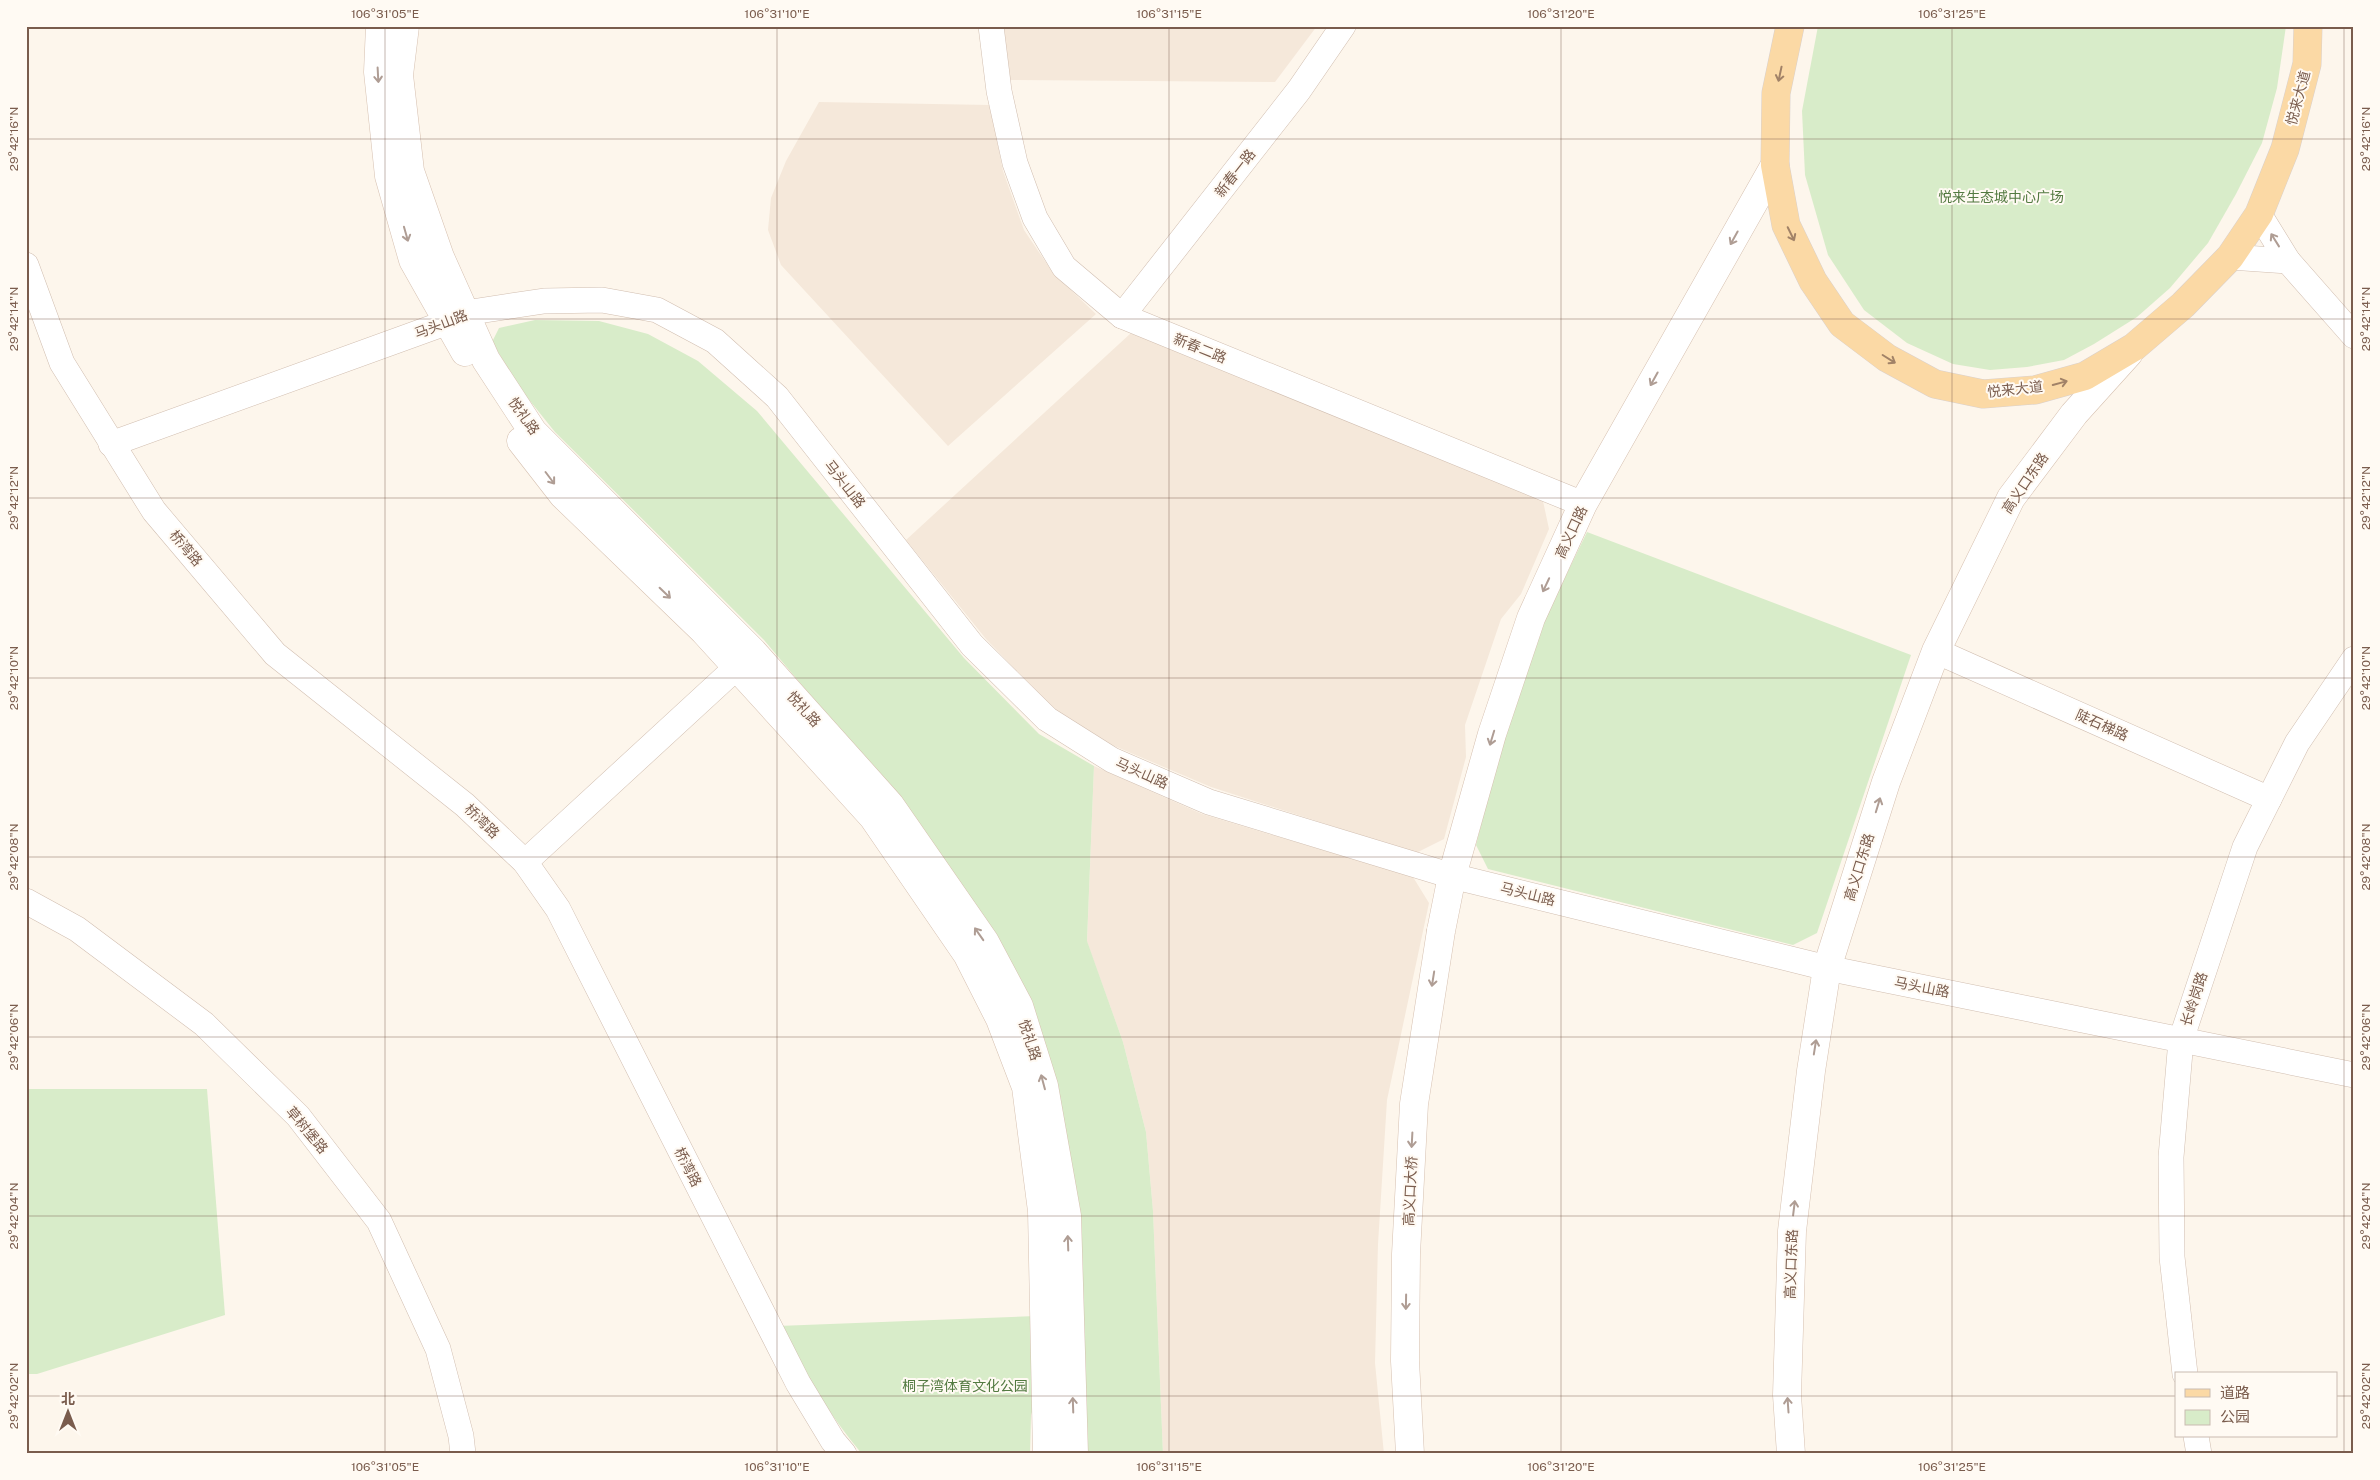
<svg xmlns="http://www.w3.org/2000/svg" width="2380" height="1480" viewBox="0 0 2380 1480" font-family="'Public Sans','Noto Sans SC',sans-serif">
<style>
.residential{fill:#f5e8da}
.green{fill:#d8ecc9}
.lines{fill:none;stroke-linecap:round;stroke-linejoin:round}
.tertiary-casing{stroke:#d1beb0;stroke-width:26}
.secondary-casing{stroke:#d6c0b0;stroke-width:29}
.primary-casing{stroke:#dad1cd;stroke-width:29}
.tertiary{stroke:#fff;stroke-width:25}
.secondary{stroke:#fff;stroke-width:28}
.primary{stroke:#fbd9a5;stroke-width:28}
.secondary-bridge-casing{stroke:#d6c0b0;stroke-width:29;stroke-linecap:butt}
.secondary-bridge{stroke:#fff;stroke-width:28}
.oneway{stroke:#a18267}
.oneway2{stroke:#af9d94}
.ticks{fill:none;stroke:#7a5c4d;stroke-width:1;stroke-opacity:0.45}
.labels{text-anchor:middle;stroke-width:4;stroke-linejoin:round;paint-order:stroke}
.street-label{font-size:14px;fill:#7a5c4d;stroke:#fffaf3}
.park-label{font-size:14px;fill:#537a41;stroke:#fffaf3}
.neatline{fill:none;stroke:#7a5c4d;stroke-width:2}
.ticks-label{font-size:12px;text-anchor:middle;fill:#7a5c4d}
</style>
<rect width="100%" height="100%" fill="#fdf6ec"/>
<g class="residential">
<polygon points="1001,26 1317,26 1275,82 1010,80"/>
<polygon points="819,102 990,105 1003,171 1024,230 1053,273 1096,314 948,446 781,265 768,230 771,198 786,161"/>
<polygon points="1131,333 1543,501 1549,529 1521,594 1501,619 1465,725 1466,757 1444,839 1416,853 1211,787 1112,745 1053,708 986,639 906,540"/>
<polygon points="1094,766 1202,814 1413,877 1429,903 1387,1100 1378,1244 1375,1363 1384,1454 1163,1454 1153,1211 1146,1132 1123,1042 1087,942"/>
</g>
<g class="green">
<polygon points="1818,26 2286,26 2277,88 2262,143 2236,194 2208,243 2170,288 2137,317 2094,344 2064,360 2027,367 1990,370 1953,364 1907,343 1864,310 1828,255 1805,175 1802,111"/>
<polygon points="535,320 599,321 648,334 698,361 757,411 964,658 1039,734 1094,766 1087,941 1123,1042 1146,1132 1153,1211 1163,1454 1088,1454 1082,1435 1074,1218 894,795 764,640 555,432 522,391 492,342 499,328"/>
<polygon points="1587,532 1911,655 1817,933 1793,945 1488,869 1476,845 1503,737 1543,623"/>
<polygon points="26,1089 207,1089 225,1315 37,1374 26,1374"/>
<path d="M 1037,1316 L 1039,1392 L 1031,1415 L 1030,1454 L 862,1454 C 829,1415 803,1370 778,1326 Z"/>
</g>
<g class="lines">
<g class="tertiary-casing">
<g id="tertiary">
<polyline points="991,26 999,91 1015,163 1035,218 1064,267 1122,316 1583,504"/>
<polyline points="2230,257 2288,261 2259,214"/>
<polyline points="2288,261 2354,336"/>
<polyline points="26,265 62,363 154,511 275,654 465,805 525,862 558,909 798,1383 833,1441 844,1454"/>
<polyline points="1122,316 1299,90 1343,26"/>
<polyline points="111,444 448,322 465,313 544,301 602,300 657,310 715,341 777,397 972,645 1047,719 1112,760 1209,802 1452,876 1827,968 2354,1075"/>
<polyline points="1936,651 2269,799"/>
<polyline points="525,862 751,654"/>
<polyline points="26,901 77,929 204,1024 298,1116 379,1221 438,1349 461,1436 463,1454"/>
<polyline points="2185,1374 2172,1257 2171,1157 2181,1040 2245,847 2297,743 2354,659"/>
<polyline points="2196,1436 2199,1454"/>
</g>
</g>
<g class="secondary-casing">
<g id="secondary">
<polyline points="380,26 378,72 389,176 413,260 465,352"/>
<polyline points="405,26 399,75 410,171 440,257 486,360 533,432 753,652 890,805 985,942 1019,1006 1044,1086 1067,1216 1074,1454"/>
<polyline points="521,441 563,495 704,631 873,817 967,954 1000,1019 1026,1087 1042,1211 1047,1454"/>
<polyline points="1441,931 1452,876 1492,734 1531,618 1583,504 1775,165"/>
<polyline points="1791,1454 1787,1395 1792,1231 1811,1071 1827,968 1886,782 1936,651 2011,498 2074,414 2129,353"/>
</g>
</g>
<g class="primary-casing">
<polyline id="primary" points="1790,26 1776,93 1775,165 1786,225 1813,281 1842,324 1887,358 1935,384 1983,394 2035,390 2085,376 2134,347 2183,305 2230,257 2259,214 2285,149 2307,64 2308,26"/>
</g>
<use href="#tertiary" class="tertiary"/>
<use href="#secondary" class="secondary"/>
<use href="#primary" class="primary"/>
<g class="secondary-bridge-casing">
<polyline id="secondary-bridge" points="1410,1454 1405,1361 1406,1254 1414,1104 1441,931"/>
</g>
<use href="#secondary-bridge" class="secondary-bridge"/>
</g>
<defs><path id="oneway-shaft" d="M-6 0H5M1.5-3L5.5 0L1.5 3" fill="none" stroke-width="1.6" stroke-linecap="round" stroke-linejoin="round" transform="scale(1.25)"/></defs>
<g class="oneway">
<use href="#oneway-shaft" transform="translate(1780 74) rotate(102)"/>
<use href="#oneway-shaft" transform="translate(1791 234) rotate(64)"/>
<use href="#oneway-shaft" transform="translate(1889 359) rotate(32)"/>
<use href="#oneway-shaft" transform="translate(2060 383) rotate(-15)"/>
</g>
<g class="oneway2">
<use href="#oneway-shaft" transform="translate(378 75) rotate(87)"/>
<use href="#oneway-shaft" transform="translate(406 234) rotate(74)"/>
<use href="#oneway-shaft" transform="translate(1734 238) rotate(119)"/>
<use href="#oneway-shaft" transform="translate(2275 240) rotate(-122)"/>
<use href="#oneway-shaft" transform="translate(1654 379) rotate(119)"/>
<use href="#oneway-shaft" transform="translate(550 478) rotate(53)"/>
<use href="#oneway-shaft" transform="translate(1546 585) rotate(115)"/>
<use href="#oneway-shaft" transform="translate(665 593) rotate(44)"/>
<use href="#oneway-shaft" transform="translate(1492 738) rotate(107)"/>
<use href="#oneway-shaft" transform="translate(1878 805) rotate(-73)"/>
<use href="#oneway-shaft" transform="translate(979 934) rotate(-125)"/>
<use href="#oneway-shaft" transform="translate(1433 979) rotate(99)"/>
<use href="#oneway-shaft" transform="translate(1815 1047) rotate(-81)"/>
<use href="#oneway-shaft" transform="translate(1043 1082) rotate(-105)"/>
<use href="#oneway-shaft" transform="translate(1412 1140) rotate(93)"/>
<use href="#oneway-shaft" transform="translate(1794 1208) rotate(-83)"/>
<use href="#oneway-shaft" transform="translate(1068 1243) rotate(-92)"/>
<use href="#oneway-shaft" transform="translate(1406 1302) rotate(91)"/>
<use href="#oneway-shaft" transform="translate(1073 1405) rotate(-92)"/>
<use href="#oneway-shaft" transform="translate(1788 1405) rotate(-94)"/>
</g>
<path class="ticks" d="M 385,26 L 385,1454M 777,26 L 777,1454M 1169,26 L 1169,1454M 1561,26 L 1561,1454M 1952,26 L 1952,1454M 2344,26 L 2344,1454M 26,139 L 2354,139M 26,319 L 2354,319M 26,498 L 2354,498M 26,678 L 2354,678M 26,857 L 2354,857M 26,1037 L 2354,1037M 26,1216 L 2354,1216M 26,1396 L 2176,1396M 2336,1396 L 2354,1396"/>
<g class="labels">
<g class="street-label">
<text transform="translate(2298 98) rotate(-75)" y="5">悦来大道</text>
<text transform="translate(1235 173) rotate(-52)" y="5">新春一路</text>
<text transform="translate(441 324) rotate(-21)" y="5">马头山路</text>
<text transform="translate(1200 348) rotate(22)" y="5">新春二路</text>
<text transform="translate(2015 389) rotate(-6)" y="5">悦来大道</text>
<text transform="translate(524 416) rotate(55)" y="5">悦礼路</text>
<text transform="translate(2025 483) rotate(-56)" y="5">高义口东路</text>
<text transform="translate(845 484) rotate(52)" y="5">马头山路</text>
<text transform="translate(1571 532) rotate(-65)" y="5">高义口路</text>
<text transform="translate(186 548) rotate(50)" y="5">桥湾路</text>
<text transform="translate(804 709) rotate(48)" y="5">悦礼路</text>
<text transform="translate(2102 725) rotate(24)" y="5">陡石梯路</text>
<text transform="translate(1142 773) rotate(24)" y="5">马头山路</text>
<text transform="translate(482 821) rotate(44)" y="5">桥湾路</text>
<text transform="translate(1859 867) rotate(-73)" y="5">高义口东路</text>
<text transform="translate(1528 894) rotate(14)" y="5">马头山路</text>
<text transform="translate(1922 987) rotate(11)" y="5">马头山路</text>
<text transform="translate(2194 999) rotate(-72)" y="5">长岭岗路</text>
<text transform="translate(1030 1040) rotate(72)" y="5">悦礼路</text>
<text transform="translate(307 1130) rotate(50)" y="5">草树堡路</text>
<text transform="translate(688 1167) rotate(63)" y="5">桥湾路</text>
<text transform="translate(1410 1191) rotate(-87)" y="5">高义口大桥</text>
<text transform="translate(1791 1264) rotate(-88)" y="5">高义口东路</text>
</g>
<g class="park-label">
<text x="2001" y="202">悦来生态城中心广场</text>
<text x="965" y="1391">桐子湾体育文化公园</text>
</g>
</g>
<rect width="2380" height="1480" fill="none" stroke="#fffaf3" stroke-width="55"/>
<rect x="2175" y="1372" width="162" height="65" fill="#fffaf3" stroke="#cabbb1"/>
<rect x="2185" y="1389" width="25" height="8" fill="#fbd9a5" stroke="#cabbb1"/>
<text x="2220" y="1398" font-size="15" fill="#7a5c4d">道路</text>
<rect x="2185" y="1410" width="25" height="15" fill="#d8ecc9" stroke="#cabbb1"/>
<text x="2220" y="1422" font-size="15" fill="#7a5c4d">公园</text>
<g transform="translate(68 1412)" stroke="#fffaf3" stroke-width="4" paint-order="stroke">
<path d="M0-4L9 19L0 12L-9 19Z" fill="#7a5c4d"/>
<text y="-8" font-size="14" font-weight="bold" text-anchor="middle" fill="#7a5c4d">北</text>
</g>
<rect x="28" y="28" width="2324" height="1424" class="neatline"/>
<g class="ticks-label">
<text x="385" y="18">106°31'05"E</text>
<text x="777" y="18">106°31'10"E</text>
<text x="1169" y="18">106°31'15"E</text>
<text x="1561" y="18">106°31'20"E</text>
<text x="1952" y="18">106°31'25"E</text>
<text transform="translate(14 139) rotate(-90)" y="4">29°42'16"N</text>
<text transform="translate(2366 139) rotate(-90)" y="4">29°42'16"N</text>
<text transform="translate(14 319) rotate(-90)" y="4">29°42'14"N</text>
<text transform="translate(2366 319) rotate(-90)" y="4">29°42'14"N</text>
<text transform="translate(14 498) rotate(-90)" y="4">29°42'12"N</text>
<text transform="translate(2366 498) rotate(-90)" y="4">29°42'12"N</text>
<text transform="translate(14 678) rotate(-90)" y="4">29°42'10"N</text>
<text transform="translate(2366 678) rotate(-90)" y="4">29°42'10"N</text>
<text transform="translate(14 857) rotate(-90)" y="4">29°42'08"N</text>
<text transform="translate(2366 857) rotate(-90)" y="4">29°42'08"N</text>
<text transform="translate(14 1037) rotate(-90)" y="4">29°42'06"N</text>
<text transform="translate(2366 1037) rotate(-90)" y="4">29°42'06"N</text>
<text transform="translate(14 1216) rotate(-90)" y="4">29°42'04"N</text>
<text transform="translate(2366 1216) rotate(-90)" y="4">29°42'04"N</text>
<text transform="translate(14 1396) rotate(-90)" y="4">29°42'02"N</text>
<text transform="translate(2366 1396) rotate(-90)" y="4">29°42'02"N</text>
<text x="385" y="1471">106°31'05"E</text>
<text x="777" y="1471">106°31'10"E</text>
<text x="1169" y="1471">106°31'15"E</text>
<text x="1561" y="1471">106°31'20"E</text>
<text x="1952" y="1471">106°31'25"E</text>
</g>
</svg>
